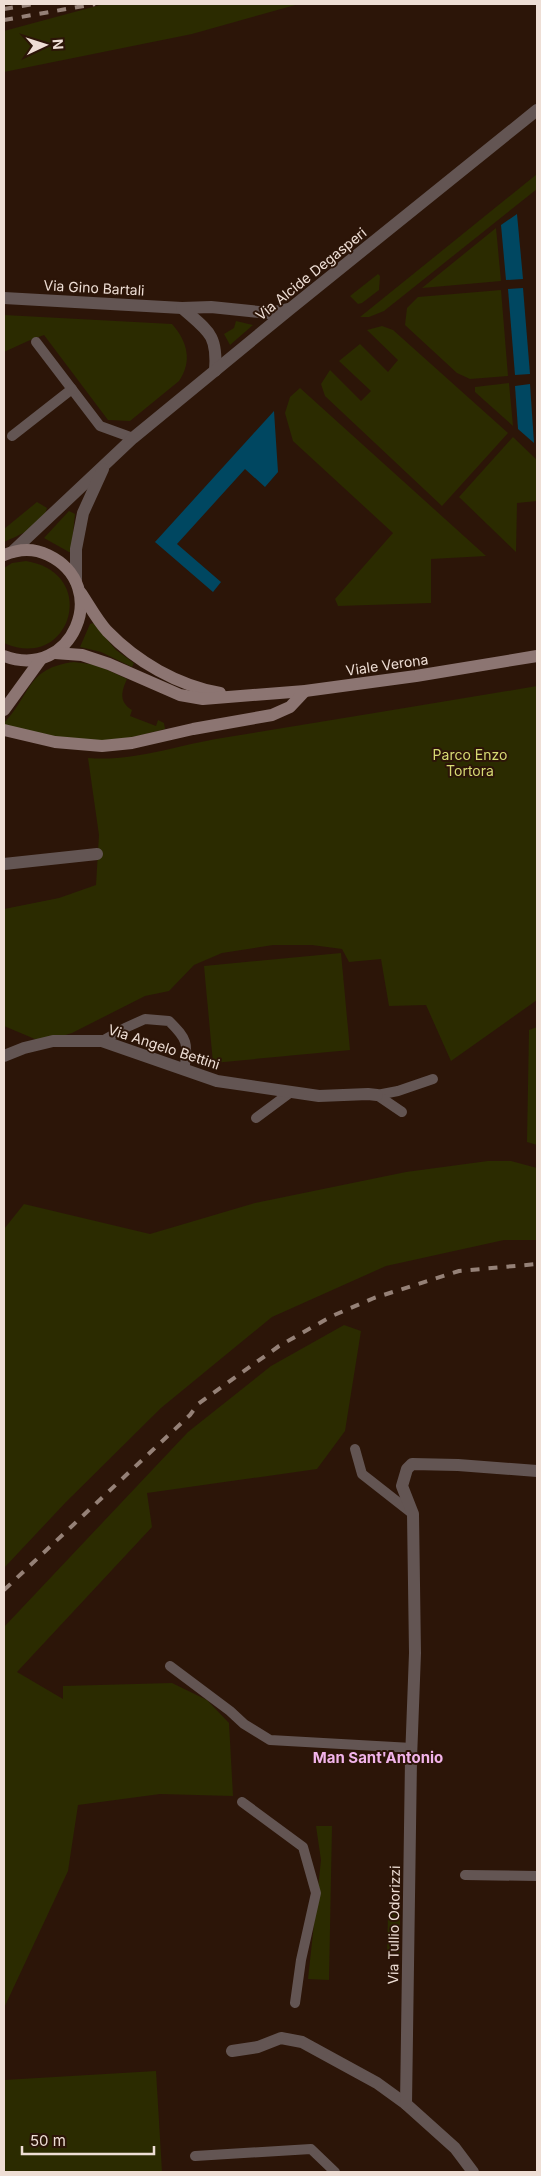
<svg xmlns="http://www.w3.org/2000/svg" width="541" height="2176" viewBox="0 0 541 2176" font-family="Inter,sans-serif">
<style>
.green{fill:#2b2b00}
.water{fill:#004761}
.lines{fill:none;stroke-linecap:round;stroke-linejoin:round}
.service{stroke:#635553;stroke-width:10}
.minor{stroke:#635553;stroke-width:12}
.tertiary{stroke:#635553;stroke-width:12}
.secondary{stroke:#8c7572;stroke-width:12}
.rail{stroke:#958177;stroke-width:4;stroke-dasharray:9 9;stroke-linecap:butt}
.labels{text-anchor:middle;stroke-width:4;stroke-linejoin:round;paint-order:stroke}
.street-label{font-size:14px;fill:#eeded5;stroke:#2c1508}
.park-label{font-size:14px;fill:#d6d973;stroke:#2c1508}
.neighbourhood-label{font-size:15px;font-weight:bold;fill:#f2b4ea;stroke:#2c1508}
</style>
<rect width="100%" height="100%" fill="#2c1508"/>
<g class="green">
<polygon points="104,4 299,4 192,34 4,72 4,31"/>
<polygon points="537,174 537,189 384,311 369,317 360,317"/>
<polygon points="496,228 501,281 422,288"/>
<polygon points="378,274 380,276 379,290 362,303 358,304 350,296"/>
<polygon points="501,290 508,376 470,379 457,373 405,325 407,308 418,297"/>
<path d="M 4,315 L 172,324 C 187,341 193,361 179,381 L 130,421 L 108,420 L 44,335 L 28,341 L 4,352 Z"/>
<polygon points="236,321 253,325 230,345 224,334 234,328"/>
<polygon points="382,326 393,330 508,433 442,506 325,396 321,384 330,370 361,401 371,391 339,361 360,344 388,372 398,360 367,330"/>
<polygon points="509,383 513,426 475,392 475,387"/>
<polygon points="300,388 486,556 431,559 431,603 338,606 335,599 393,533 293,441 285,413 290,397"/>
<polygon points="513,437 537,460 537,501 517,503 516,552 459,497"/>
<path d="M 37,502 L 47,508 C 42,527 19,535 4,542 L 4,529 Z"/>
<polygon points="69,511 75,514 71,552 69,552 44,538"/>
<path d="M 26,561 C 101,573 70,673 4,643 L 4,568 L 12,563 Z"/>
<polygon points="93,623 116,650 134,663 132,667 101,652 80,647 90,624"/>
<path d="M 74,662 L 97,665 L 127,679 C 121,692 119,702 132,710 L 130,716 L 156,726 L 158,720 L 164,723 L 165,729 C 145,734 125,740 104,741 C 74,743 34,732 4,726 L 4,723 C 32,694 26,668 74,662 Z"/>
<path d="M 537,686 L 537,1000 L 451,1061 L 426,1005 L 389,1006 L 381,959 L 349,962 L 342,949 L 312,945 L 273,945 L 222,953 L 194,965 L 169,991 L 145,996 L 72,1033 L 42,1042 L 4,1026 L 4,909 L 59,898 L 96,885 L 99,835 L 88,758 C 133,762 178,745 222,738 C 327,721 432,704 537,686 Z"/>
<polygon points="341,953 350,1050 213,1063 204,966"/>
<polygon points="537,1027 537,1145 527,1142 529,1030"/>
<polygon points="488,1161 511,1161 537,1168 537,1240 504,1240 386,1266 272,1317 161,1408 66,1502 4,1568 4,1229 24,1204 150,1234 255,1203 406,1172"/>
<polygon points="344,1325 361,1331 345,1431 317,1469 147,1493 152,1527 17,1672 63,1699 63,1686 172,1683 207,1700 229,1723 233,1796 160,1794 78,1805 68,1871 4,2008 4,1627 188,1432 271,1366"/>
<polygon points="316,1826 332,1826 329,1980 308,1979 321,1860"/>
<polygon points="388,1913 400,1913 400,1956 387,1956"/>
<polygon points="156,2071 162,2172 4,2172 4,2080"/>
</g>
<g class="water">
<polygon points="517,214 523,279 506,280 501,225"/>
<polygon points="523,288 530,374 515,375 508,289"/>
<polygon points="530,384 534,443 518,429 515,386"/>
<polygon points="274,411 278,472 265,487 245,469 177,544 221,582 213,592 155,542"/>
</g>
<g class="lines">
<g class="service">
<polyline points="36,342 100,426 133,438"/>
<polyline points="12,436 72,389"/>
<path d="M 102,1041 L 125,1028 L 145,1019 L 169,1021 C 187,1039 189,1043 184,1070"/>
<polyline points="377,1095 398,1091 433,1079"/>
<polyline points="377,1095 402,1112"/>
<polyline points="256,1118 291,1092"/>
<polyline points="355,1449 362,1474 413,1514"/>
<polyline points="170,1666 230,1711 244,1724 270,1740 412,1748"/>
<polyline points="242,1802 303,1847 316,1893 301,1960 295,2003"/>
<polyline points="465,1875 537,1876"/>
<polyline points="195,2156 311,2149 335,2172"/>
</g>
<g class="minor">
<polyline points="4,864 97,854"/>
<polyline points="4,1056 24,1048 53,1041 102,1041 217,1081 319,1096 368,1094 377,1095"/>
<polyline points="232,2051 258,2047 281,2038 302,2042 377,2083 406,2104 455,2148 473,2172"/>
<polyline points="406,2104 411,1759 415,1653 413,1514 402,1486 407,1469 412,1464 458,1465 537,1471"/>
</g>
<g class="tertiary">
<polyline points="4,298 182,308 211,307 269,313 288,309"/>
<path d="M 182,308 C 208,331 218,334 215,371"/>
<polyline points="12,552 133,438 290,309 537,110"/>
<polyline points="76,582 76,549 83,513 103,469"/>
</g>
<g class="secondary">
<path d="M 4,555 C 18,549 34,548 48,555 C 113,586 72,682 4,656"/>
<path d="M 81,593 C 89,605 97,620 107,631 C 137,662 177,685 220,693"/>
<polyline points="55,653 82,655 109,664 180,695 203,699 305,691 416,676 537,656"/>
<polyline points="4,710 41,659"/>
<polyline points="4,730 55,742 102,746 132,743 193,729 272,715 290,707 305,691"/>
</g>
<g class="rail">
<polyline points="4,9 34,4"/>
<polyline points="4,20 95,4"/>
<polyline points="4,1590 190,1415 198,1404 279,1346 332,1316 374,1298 459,1271 537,1264"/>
</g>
</g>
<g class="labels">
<g class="street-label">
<text transform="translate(311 274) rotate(-39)" y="5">Via Alcide Degasperi</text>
<text transform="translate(94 288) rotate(3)" y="5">Via Gino Bartali</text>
<text transform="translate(387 665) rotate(-8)" y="5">Viale Verona</text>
<text transform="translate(164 1047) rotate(18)" y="5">Via Angelo Bettini</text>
<text transform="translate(394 1925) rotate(-89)" y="5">Via Tullio Odorizzi</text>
</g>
<g class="park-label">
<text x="470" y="760">Parco Enzo<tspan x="470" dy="16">Tortora</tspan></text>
</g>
<g class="neighbourhood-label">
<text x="378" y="1763">Man Sant'Antonio</text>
</g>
</g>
<rect width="541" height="2176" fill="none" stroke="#eeded5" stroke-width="10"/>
<g transform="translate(45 45) rotate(86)" stroke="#2c1508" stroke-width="4" paint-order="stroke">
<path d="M0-4L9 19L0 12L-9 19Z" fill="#eeded5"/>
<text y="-8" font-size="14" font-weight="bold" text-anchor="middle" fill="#eeded5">N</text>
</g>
<path d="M22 2146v8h132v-8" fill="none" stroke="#eeded5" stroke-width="2.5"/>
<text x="30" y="2146" font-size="15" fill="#eeded5" stroke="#2c1508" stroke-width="4" paint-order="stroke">50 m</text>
</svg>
